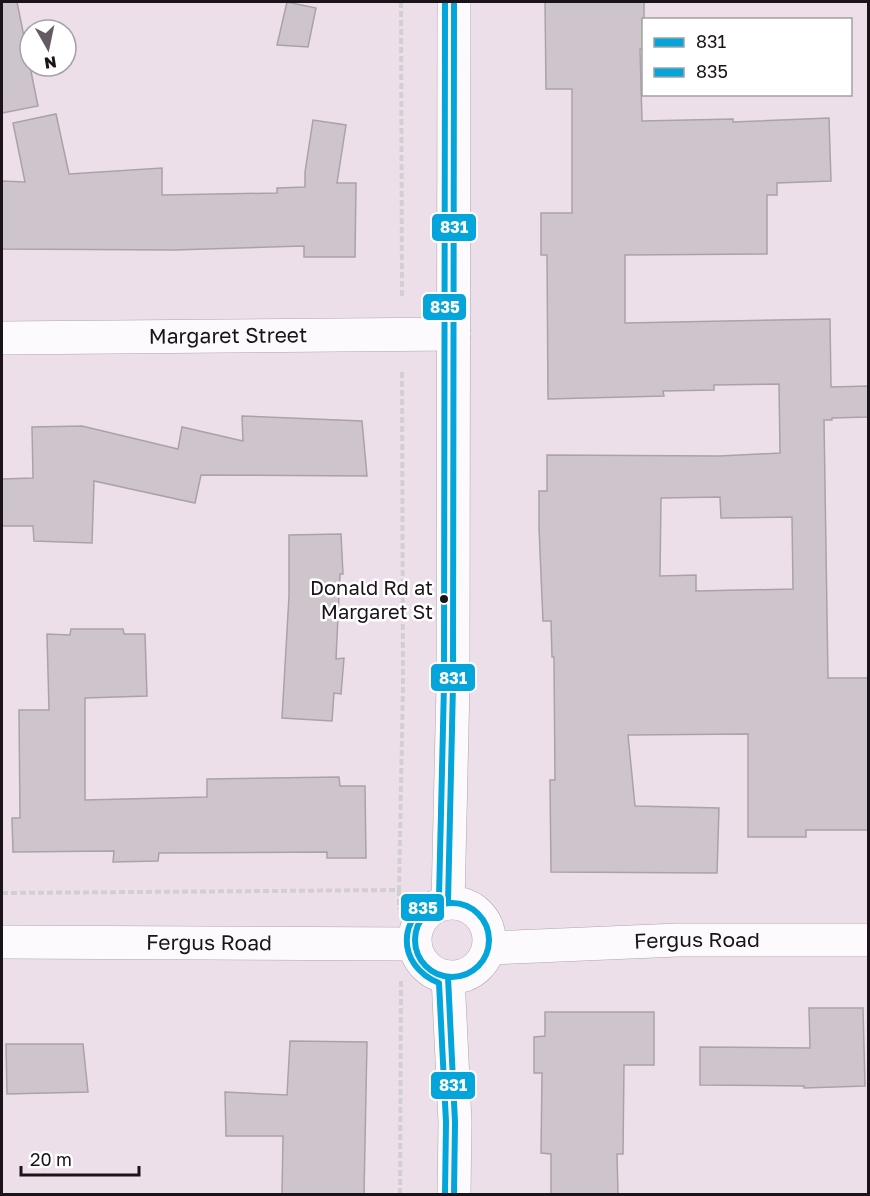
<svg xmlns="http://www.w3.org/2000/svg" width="870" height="1196" viewBox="0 0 870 1196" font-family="'Golos Text',sans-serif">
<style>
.building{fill:#cec4cc;stroke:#aba1aa;stroke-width:1.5;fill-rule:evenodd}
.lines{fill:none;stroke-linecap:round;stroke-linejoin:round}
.minor-casing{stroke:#aea5ae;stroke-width:34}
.tertiary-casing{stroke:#aea5ae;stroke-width:34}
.path{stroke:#d2cfd2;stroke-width:4;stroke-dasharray:6 3;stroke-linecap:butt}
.minor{stroke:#fcfafc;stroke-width:33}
.tertiary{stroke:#fcfafc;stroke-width:33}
.bus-1-casing{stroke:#fff;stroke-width:10}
.bus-2-casing{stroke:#fff;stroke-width:10}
.bus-1{stroke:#03a5da;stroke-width:6}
.bus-2{stroke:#03a5da;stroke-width:6}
.bus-dot{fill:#1a1319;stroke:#fff;stroke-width:2}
.labels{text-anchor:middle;stroke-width:5;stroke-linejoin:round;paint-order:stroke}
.bus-label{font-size:20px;fill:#1a1319;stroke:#fff;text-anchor:end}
.street-label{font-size:21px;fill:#1a1319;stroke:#fff}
.line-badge{stroke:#fff;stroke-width:2}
.badge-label{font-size:16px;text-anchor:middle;font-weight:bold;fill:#fff}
</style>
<rect width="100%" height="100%" fill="#ecdfea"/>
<g class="building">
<polygon points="2,2 17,2 38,106 2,113"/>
<polygon points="287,2 316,8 308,47 277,45"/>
<path d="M 545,2 L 644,2 L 644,49 L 640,49 L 642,121 L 733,119 L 733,122 L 829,118 L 831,181 L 777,183 L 777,195 L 767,195 L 767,254 L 625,255 L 625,323 L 830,319 L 831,387 L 868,386 L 868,417 L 832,418 L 832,420 L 824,420 L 828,678 L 868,678 L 868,830 L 806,830 L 806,837 L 748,837 L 748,734 L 628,735 L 635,806 L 719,808 L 717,873 L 551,872 L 550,780 L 555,780 L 554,657 L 552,657 L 551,621 L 543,621 L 539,528 L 539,491 L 547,491 L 547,455 L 720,456 L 780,453 L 779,384 L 714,385 L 714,390 L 663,391 L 664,396 L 548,399 L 547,255 L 541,255 L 541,213 L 572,213 L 572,89 L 546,89 ZM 720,497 L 721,518 L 792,517 L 793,589 L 696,591 L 696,575 L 660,576 L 661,498 Z"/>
<polygon points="56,114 69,174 162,168 162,195 277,193 277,188 305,187 305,172 313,120 346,125 337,183 356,183 355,257 304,257 304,246 174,250 2,249 2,181 25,182 13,123"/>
<polygon points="242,416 362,421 367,476 201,475 195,503 94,481 92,543 34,541 33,526 2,526 2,479 33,478 32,427 82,426 178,449 182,427 243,441"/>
<polygon points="341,534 343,574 340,574 336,659 344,658 341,694 334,693 332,721 282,718 289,596 289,535"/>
<polygon points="71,629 123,629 124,634 145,634 147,696 85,698 85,800 207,797 207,779 339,777 340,786 365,786 366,858 327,858 327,852 159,853 158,861 113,862 114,851 13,852 12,818 20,818 19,710 49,710 47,634 70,635"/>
<polygon points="809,1008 863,1008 865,1086 804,1088 804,1086 700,1085 700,1047 810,1048"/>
<polygon points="545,1012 654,1012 654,1065 624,1065 623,1154 617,1154 618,1194 551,1194 551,1154 541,1153 542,1073 534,1073 534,1037 545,1036"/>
<polygon points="290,1041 367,1042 364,1194 282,1194 283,1136 226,1136 225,1092 287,1095"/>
<polygon points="6,1044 83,1044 88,1092 7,1094"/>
</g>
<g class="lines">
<g class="minor-casing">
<g id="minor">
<path id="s1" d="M 2,338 L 454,334"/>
</g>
</g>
<g class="tertiary-casing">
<g id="tertiary">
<polyline points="448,903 453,685 454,2"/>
<circle cx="452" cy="940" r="37"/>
<path id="s2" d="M 2,942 L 415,944"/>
<path id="s3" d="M 489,948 L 678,940 L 868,940"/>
<polyline points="448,977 455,1122 454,1194"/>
</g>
</g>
<g class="path">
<polyline points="401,2 402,298"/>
<polyline points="399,890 399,909"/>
<polyline points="2,893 399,890 403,685 402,371"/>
<polyline points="400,1194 401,979"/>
</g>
<use href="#minor" class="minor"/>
<use href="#tertiary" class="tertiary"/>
<g class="bus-1-casing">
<g id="bus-1">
<polyline points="448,903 453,685 454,2"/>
<circle cx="452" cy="940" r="37"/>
<polyline points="448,977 455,1122 454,1194"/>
</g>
</g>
<g class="bus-2-casing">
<path id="bus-2" d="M 445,2 L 444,685 L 439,897 C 396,916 396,965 439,983 L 446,1122 L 445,1194"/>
</g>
<use href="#bus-1" class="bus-1"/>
<use href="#bus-2" class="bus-2"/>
</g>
<circle class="bus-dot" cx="444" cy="599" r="5"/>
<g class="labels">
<g class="bus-label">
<text x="433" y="595">Donald Rd at<tspan x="433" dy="24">Margaret St</tspan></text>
</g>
<g class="street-label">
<text dy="7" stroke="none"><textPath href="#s1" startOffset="226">Margaret Street</textPath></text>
<text dy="7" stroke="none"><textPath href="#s3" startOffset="208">Fergus Road</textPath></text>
<text dy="7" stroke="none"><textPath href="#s2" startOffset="207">Fergus Road</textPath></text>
</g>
</g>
<g class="line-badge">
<rect x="431" y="213" width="46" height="29" rx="6" fill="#03a5da"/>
<rect x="422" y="293" width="45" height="28" rx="6" fill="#03a5da"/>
<rect x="430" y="663" width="46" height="29" rx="6" fill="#03a5da"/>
<rect x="400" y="893" width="45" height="29" rx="6" fill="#03a5da"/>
<rect x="430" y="1071" width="46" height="29" rx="6" fill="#03a5da"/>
</g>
<g class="badge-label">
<text x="454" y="233">831</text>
<text x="445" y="313">835</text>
<text x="453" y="684">831</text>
<text x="423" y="914">835</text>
<text x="453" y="1091">831</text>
</g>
<rect width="870" height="1196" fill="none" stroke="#1a1319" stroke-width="6"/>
<rect x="642" y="18" width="210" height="78" fill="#ffffff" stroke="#a3a1a3" stroke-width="1.5"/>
<rect x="654" y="38" width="30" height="9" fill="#03a5da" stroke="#a3a1a3" stroke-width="1.5"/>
<text x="696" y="48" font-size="18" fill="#1a1319">831</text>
<rect x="654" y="68" width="30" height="9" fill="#03a5da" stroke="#a3a1a3" stroke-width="1.5"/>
<text x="696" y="78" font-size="18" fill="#1a1319">835</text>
<g transform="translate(48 48) rotate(171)"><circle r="28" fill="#ffffff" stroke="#a3a1a3" stroke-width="1.5"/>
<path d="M0-4.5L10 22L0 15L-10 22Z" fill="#645a62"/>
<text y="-9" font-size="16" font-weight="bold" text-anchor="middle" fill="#1a1319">N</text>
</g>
<path d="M21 1166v9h118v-9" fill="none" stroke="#1a1319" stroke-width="3"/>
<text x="30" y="1166" font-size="18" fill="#1a1319" stroke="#ffffff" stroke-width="4.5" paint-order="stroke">20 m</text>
</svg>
